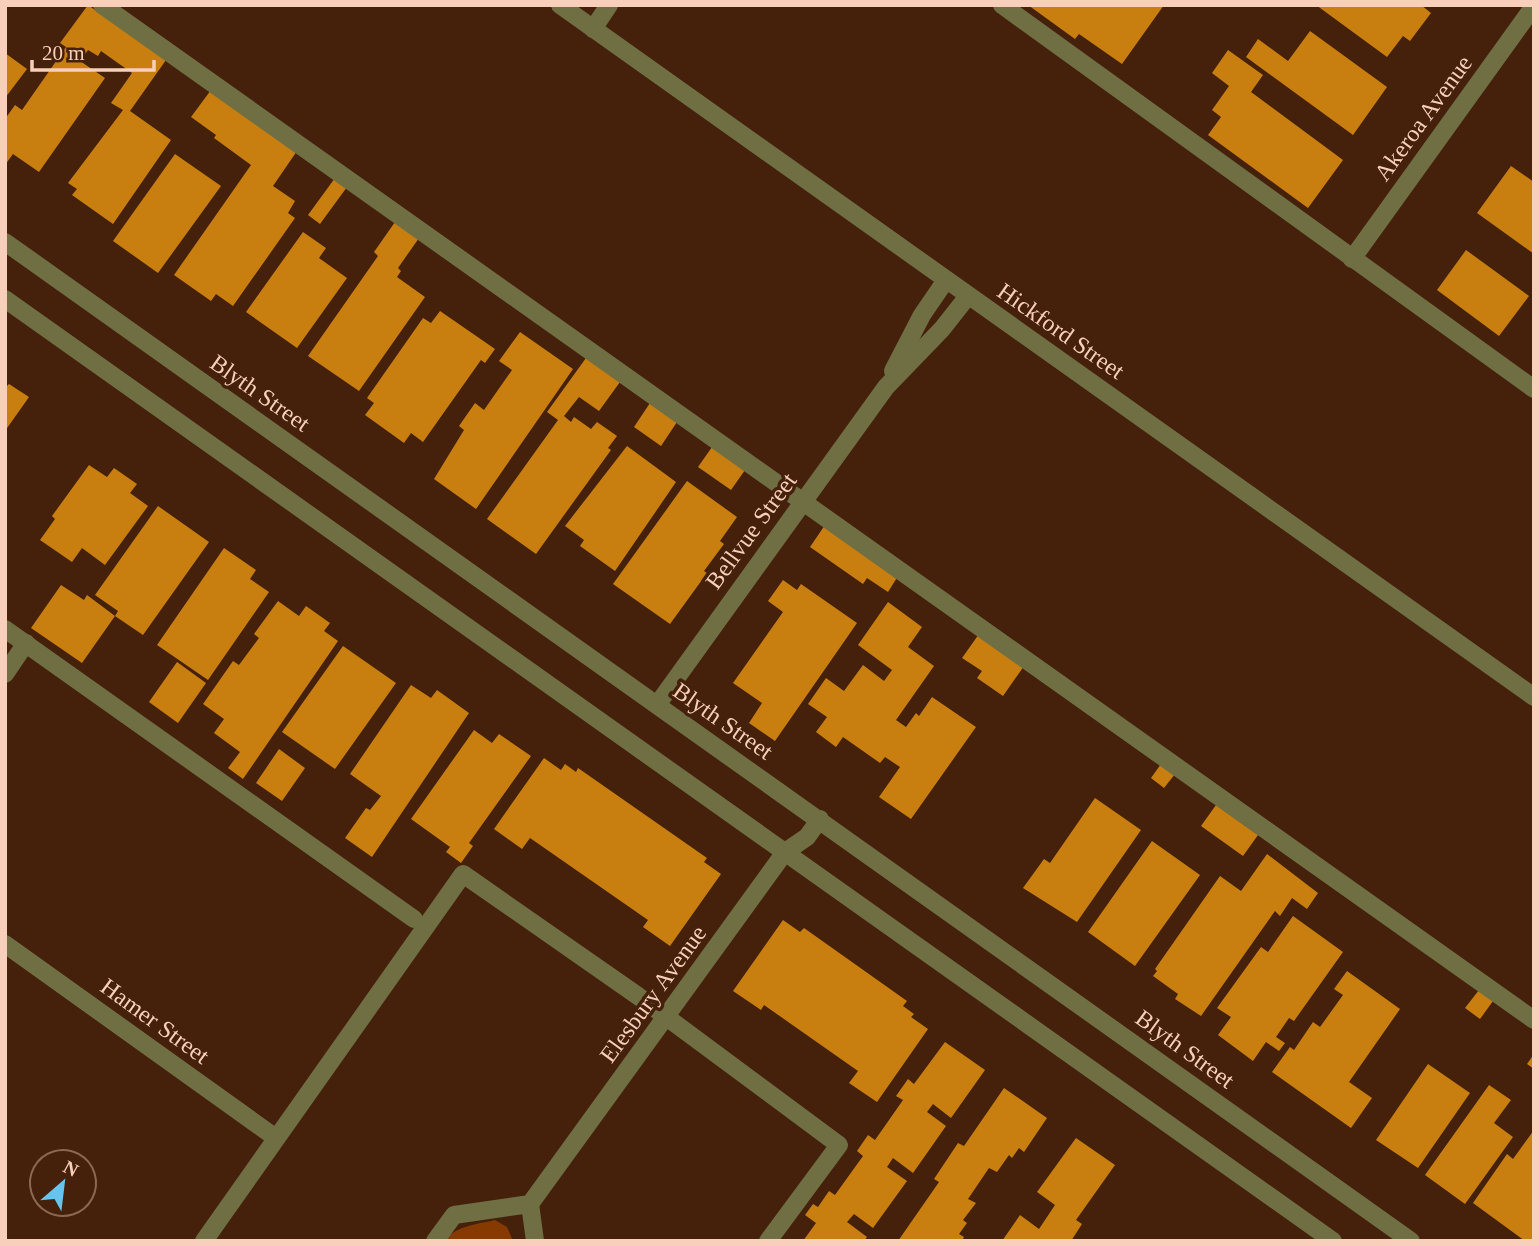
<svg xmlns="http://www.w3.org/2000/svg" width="1539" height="1246" viewBox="0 0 1539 1246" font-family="Georgia,serif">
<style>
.green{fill:#873a00}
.building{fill:#c97f10}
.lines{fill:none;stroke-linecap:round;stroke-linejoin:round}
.minor{stroke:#6f6f43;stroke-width:18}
.labels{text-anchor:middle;stroke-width:7;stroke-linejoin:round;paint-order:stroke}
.street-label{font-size:24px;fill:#f7cfba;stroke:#45210b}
</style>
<rect width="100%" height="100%" fill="#45210b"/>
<path class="green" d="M 495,1220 L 507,1227 L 513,1241 L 445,1241 C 454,1226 479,1224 495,1220 Z"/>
<g class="building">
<polygon points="88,5 166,60 130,111 171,140 113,224 72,195 77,189 68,183 123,110 111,103 132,73 101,51 98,56 88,50 80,61 105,78 39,172 13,154 5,165 5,119 15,105 22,110 66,47 60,43"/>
<polygon points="1028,5 1164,5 1122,64 1079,34 1075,39"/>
<polygon points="1316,5 1421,5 1431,13 1410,41 1403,36 1387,57"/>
<polygon points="1310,31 1387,87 1353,135 1246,57 1258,39 1288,61"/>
<polygon points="1228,50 1263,75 1251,92 1343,160 1308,208 1208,135 1221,117 1212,110 1229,86 1212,73"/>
<polygon points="5,53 27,69 5,98"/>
<polygon points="211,90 297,151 273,186 295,201 288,213 295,218 233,306 216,294 211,301 174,275 251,165 214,138 216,135 191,117"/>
<polygon points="175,154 221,186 158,273 113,241"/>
<polygon points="1511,166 1534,182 1534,254 1477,213"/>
<polygon points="335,178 347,187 320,224 308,215"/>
<polygon points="395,222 419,238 398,268 401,271 397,277 425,297 359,391 308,356 378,256 374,252"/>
<polygon points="303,232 326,248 319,258 347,278 297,348 246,312"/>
<polygon points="1466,250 1529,296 1499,336 1437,290"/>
<polygon points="440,311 495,349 485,363 481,360 423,442 411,433 404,443 365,415 374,403 367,398 423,318 431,323"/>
<polygon points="520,332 573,369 476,509 434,479 464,430 459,426 475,403 484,410 512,370 499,361"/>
<polygon points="586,358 620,382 599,411 579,397 564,416 571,422 574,417 591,429 597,422 617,436 608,448 611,450 536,554 487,519 558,420 547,412"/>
<polygon points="9,384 29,397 5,431 5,388"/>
<polygon points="650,403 677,422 661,446 634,427"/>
<polygon points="627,446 676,482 615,571 580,546 584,540 565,526"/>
<polygon points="712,447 745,470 731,490 698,467"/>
<polygon points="89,465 107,477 114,468 137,484 130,493 148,506 105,565 82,548 72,562 40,540 55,519 52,516"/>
<polygon points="687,481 737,517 720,541 724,544 704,571 707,573 670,624 613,584"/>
<polygon points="158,506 209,542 143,635 115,616 82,663 31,628 61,585 84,600 87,595 115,616 118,611 95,595"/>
<polygon points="825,525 898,576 888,592 867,578 863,584 810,547"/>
<polygon points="224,548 256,570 250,579 269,592 208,680 157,645"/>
<polygon points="783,580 797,590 801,584 857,623 775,741 749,723 762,703 733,683 783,612 768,601"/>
<polygon points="278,601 299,616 306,606 330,623 324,631 338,641 243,779 228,768 240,752 214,733 224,719 203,704 233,661 239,665 259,638 254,634"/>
<polygon points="888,602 922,627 908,647 934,666 896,720 906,727 916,713 919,716 932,697 976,727 911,819 879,797 900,767 885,757 880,763 843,737 836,747 816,732 827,717 808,704 826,678 844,691 863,665 884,681 892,670 858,645"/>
<polygon points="979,634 1024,666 1003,696 977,678 982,671 962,658"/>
<polygon points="343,646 396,683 335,769 282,732"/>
<polygon points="177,662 206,683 178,723 149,702"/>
<polygon points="411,685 431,698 437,690 469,713 372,857 345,838 366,808 370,810 381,796 350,774"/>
<polygon points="474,730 492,743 499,734 531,756 469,843 473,846 461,863 446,852 450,847 411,819"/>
<polygon points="279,749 305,768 282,801 256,783"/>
<polygon points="544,758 561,770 565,764 576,772 578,768 707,858 704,862 721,874 670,946 643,927 648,920 530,838 522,849 494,829"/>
<polygon points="1161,764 1175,774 1164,788 1151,778"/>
<polygon points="1095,798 1141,830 1077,922 1023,888 1044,859 1050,863"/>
<polygon points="1216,805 1258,835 1243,856 1201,826"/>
<polygon points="1152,841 1200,875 1135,966 1088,932"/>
<polygon points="1267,854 1318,893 1307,909 1292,898 1280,916 1275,911 1201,1016 1175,999 1178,994 1153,976 1157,971 1155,969 1220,876 1241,891"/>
<polygon points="1293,916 1343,952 1294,1021 1289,1018 1276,1037 1285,1043 1279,1051 1266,1042 1253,1061 1218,1035 1231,1017 1217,1008 1261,947 1268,952"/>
<polygon points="783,920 800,932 804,928 907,1001 903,1006 914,1014 911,1017 928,1029 877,1102 849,1083 858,1071 764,1005 761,1010 733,991"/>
<polygon points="1347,971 1400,1009 1349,1082 1372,1098 1351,1128 1272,1072 1290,1047 1294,1050 1313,1022 1320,1027 1343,995 1334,989"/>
<polygon points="1479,990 1493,1001 1480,1019 1465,1008"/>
<polygon points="945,1042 985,1070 951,1118 933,1104 927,1112 946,1126 913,1173 893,1158 887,1167 907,1181 873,1228 854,1214 847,1222 867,1237 864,1241 803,1241 816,1223 805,1215 813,1204 818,1207 829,1191 835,1195 863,1156 857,1151 868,1135 875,1140 903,1100 896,1096 908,1079 914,1084"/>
<polygon points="1534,1054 1534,1069 1527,1064"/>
<polygon points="1428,1064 1470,1093 1418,1168 1376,1140"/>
<polygon points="1489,1085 1511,1100 1494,1123 1513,1137 1465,1204 1425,1175"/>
<polygon points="1004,1088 1047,1118 1024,1152 1019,1148 1012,1158 1009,1155 997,1172 989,1168 968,1199 976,1203 963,1220 967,1223 959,1234 964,1237 962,1241 898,1241 939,1182 934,1179 958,1143 964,1146"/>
<polygon points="1534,1130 1534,1241 1525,1241 1473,1203 1507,1154 1513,1159"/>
<polygon points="1076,1138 1115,1165 1076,1220 1082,1224 1071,1241 1002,1241 1020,1215 1039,1229 1055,1205 1037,1192"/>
</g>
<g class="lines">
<g class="minor">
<polyline points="102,5 1534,1020"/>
<polyline points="560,5 1534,697"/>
<polyline points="1002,5 1534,389"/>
<polyline points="593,29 609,5"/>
<polyline points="5,242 1411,1241"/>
<polyline points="1352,259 1534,6"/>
<polyline points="5,299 1333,1241"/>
<polyline points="893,371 922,315 946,280"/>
<polyline points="5,629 414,919"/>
<polyline points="5,674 26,643"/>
<polyline points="657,705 886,387 942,329 968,296"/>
<polyline points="5,944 276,1138"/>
<polyline points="530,1204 535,1241"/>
<polyline points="204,1241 463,874 638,996 839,1145 768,1241"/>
<polyline points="435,1241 454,1215 530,1204 785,852 807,837 820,819"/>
</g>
</g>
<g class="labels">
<g class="street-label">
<text transform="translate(1423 118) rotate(-54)" y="8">Akeroa Avenue</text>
<text transform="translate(1061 331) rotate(35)" y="8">Hickford Street</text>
<text transform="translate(260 393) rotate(35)" y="8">Blyth Street</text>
<text transform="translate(751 531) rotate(-54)" y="8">Bellvue Street</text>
<text transform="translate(723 721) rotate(35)" y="8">Blyth Street</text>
<text transform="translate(653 994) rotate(-54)" y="8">Elesbury Avenue</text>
<text transform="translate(155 1021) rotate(36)" y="8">Hamer Street</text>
<text transform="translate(1185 1049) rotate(36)" y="8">Blyth Street</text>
</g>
</g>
<rect width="1539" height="1246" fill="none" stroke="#f7cfba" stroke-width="14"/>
<g transform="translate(63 1183) rotate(28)"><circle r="33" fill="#45210b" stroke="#8c6751" stroke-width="2"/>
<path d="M0-5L12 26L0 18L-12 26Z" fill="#65c5ee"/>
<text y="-10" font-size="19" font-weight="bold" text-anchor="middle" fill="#f7cfba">N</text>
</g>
<path d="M32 60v10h122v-10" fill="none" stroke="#f7cfba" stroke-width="3.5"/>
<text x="42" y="60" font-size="21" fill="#f7cfba" stroke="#45210b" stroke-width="5" paint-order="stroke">20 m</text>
</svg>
